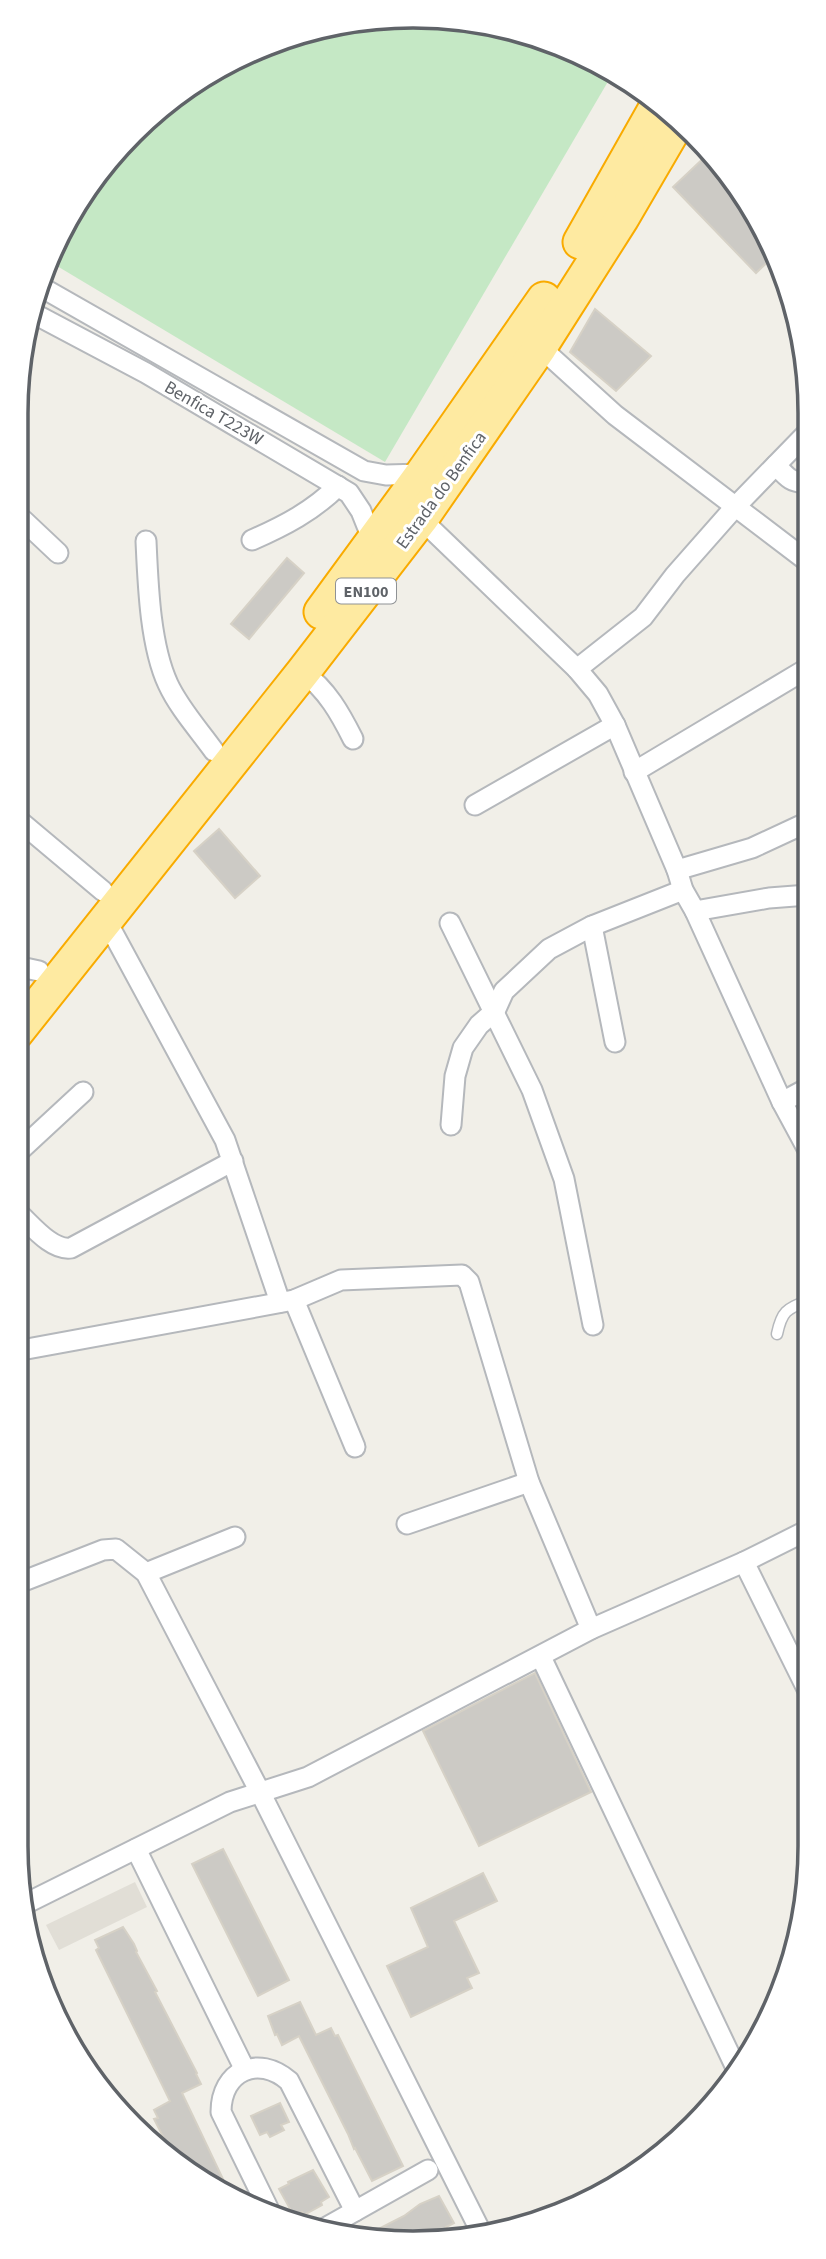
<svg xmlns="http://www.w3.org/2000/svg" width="826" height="2259" viewBox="0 0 826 2259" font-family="'Source Sans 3',sans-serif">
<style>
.education{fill:#e1ded6}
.green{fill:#c5e8c5}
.building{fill:#cccac5;stroke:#d6d1c6;stroke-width:2}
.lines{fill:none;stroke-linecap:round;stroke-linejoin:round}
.service-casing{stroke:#b5b8bc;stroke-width:13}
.minor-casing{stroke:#b5b8bc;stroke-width:23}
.trunk-casing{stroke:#f9ab00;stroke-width:37}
.service{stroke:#fff;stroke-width:10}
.minor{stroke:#fff;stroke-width:19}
.trunk{stroke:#feeaa1;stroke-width:33}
.labels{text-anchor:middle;stroke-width:6;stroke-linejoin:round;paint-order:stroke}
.shield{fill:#fff;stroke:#8f9295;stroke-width:2}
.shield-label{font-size:16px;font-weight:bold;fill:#5f6368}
.street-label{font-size:18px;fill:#5f6368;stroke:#fff}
.rim{fill:none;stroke:#5f6368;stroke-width:3.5}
</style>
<rect width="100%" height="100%" fill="#f1efe8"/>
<polygon class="education" points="135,1882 147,1907 59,1950 46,1925"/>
<polygon class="green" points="362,19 516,29 613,73 385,462 52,263 98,171 215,69"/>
<g class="building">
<polygon points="711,151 769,238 775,255 756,273 673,187"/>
<polygon points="595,309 651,356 616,391 570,352"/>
<polygon points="287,558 304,573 249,639 231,624"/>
<polygon points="219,829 260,876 235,898 194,851"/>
<polygon points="535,1673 591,1792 479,1846 423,1731"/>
<polygon points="223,1849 289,1980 258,1996 192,1864"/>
<polygon points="483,1873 497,1901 454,1921 479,1973 467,1978 472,1988 411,2017 387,1966 428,1947 411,1908"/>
<polygon points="123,1927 134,1944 137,1951 136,1952 157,1991 155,1992 197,2073 196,2074 201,2084 182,2093 231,2196 215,2190 173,2156 154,2119 158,2118 154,2110 170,2101 96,1950 99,1948 95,1940"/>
<polygon points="300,2002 316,2035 331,2028 335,2036 338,2035 403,2166 372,2181 355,2148 354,2149 348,2134 299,2036 282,2045 277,2034 275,2035 268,2016"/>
<polygon points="280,2103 289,2122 281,2125 284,2130 270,2137 267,2132 260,2135 251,2116"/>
<polygon points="313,2170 329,2197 321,2202 322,2205 304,2215 302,2212 294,2216 279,2189 289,2184 288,2182"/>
<polygon points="439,2196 454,2223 446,2227 448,2230 435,2237 359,2239 404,2216 420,2204"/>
</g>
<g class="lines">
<g class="service-casing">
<path id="service" d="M 777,1334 C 782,1310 787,1309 809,1300"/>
</g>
<g class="minor-casing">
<g id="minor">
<polyline points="41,287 364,471 386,475 422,474"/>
<polyline points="29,311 146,373 349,493 361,511 373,541"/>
<polyline points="540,347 615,415 807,561"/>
<path d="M 776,465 C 785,475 792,485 807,481"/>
<polyline points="16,518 23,520 58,553"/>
<polyline points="421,519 577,669 598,694 615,725 677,870 683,890 695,911 782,1102 809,1152"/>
<path d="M 252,540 C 284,526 313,511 338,486"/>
<path d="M 146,541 C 148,585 150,645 168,684 C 179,708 199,730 214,751"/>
<polyline points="577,669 643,617 675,575 735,507 807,433"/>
<path d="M 303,672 C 327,690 340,713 353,739"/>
<polyline points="634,772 808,668"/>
<polyline points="475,805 615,725"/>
<polyline points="16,818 103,891"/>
<polyline points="677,870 752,848 808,822"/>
<polyline points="695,911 769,898 808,895"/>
<polyline points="106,920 225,1140 280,1302"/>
<polyline points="450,923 532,1090 564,1179 593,1325"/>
<polyline points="592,926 615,1042"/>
<polyline points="16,966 39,971"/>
<polyline points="782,1102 808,1088"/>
<polyline points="451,1125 455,1076 463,1048 479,1025 495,1011 504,991 549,949 592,926 683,890"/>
<polyline points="16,1154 83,1092"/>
<path d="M 16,1211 C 30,1223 51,1251 71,1248 L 233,1161"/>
<polyline points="294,1300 355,1447"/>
<polyline points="16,1351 294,1300 341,1280 462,1275 469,1282 529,1482 591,1629"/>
<polyline points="407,1524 529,1482"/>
<polyline points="744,1562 810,1695"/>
<polyline points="146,1573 235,1537"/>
<polyline points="16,1584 103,1550 116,1549 146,1573 260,1792 483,2236"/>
<polyline points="541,1657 737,2070"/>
<polyline points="136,1849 245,2070"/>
<polyline points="25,1904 230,1802 308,1777 591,1629 744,1562 810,1529"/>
<path d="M 268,2208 L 221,2112 C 221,2071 258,2054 289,2081 L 355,2211"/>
<polyline points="325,2228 428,2170"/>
</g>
</g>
<g class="trunk-casing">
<g id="trunk">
<polyline points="580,242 658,104"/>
<polyline points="321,612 422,474 544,299"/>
<polyline points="16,1033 303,672 421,519 540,347 622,218 678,122"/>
</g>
</g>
<use href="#service" class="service"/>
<use href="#minor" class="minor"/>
<use href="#trunk" class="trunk"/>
</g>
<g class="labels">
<rect class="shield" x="336" y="578.5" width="60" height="25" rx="5"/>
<g class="shield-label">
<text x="366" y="597">EN100</text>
</g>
<g class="street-label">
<text transform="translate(214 413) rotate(30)" y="6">Benfica T223W</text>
<text transform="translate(441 490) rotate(-54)" y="6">Estrada do Benfica</text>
</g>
</g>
<path d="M0 0H826V2259H0ZM413 28H413A385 385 0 0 1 798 413V1846A385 385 0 0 1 413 2231H413A385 385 0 0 1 28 1846V413A385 385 0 0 1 413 28Z" fill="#fff" fill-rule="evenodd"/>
<path class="rim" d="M413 28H413A385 385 0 0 1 798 413V1846A385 385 0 0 1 413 2231H413A385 385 0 0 1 28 1846V413A385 385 0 0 1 413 28Z"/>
</svg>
